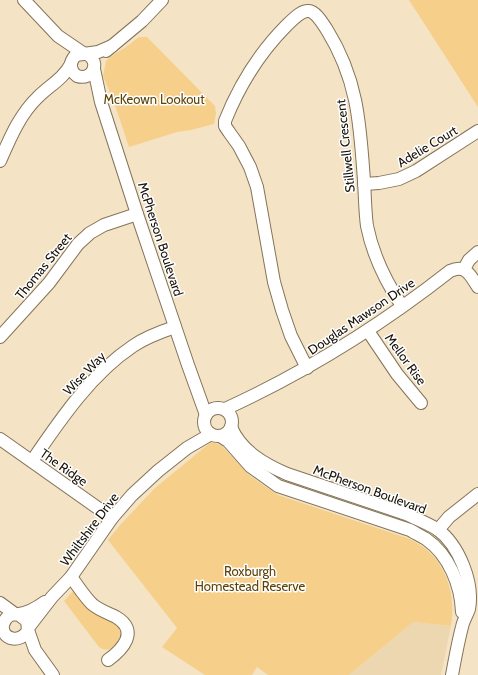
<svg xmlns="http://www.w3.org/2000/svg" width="478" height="675" viewBox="0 0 478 675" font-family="Cabin,sans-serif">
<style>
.built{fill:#ecd7b1}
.green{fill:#f6d08b}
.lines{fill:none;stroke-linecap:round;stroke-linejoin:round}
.minor-casing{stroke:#847459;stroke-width:14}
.minor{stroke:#fff;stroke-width:12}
.labels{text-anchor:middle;stroke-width:3;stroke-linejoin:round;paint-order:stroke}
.park-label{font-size:13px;fill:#5e4306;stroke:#fff}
.street-label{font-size:13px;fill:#171107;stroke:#fff}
</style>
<rect width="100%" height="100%" fill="#f4e3c4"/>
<polygon class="built" points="413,622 451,626 441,675 349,675"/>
<g class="green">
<polygon points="409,0 478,0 478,107"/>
<polygon points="139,37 147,37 215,106 216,114 214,124 191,130 177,132 129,147 115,105 103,76 106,61 113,55 126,47"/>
<path d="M 211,442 L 221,445 L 250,476 L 278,495 L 410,539 C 415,542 421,545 426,549 C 448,568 456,598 451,626 L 413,622 L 349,675 L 268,675 L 257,667 L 252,675 L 205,675 L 162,647 L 177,628 L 108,540 L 121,524 L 155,488 Z"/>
<path d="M 74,590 C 87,600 109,611 118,625 C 126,637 111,657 99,647 L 64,601 Z"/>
</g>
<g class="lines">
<g class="minor-casing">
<g id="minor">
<polyline points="24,0 58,36 83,53"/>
<polyline points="106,51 142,21 162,0"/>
<path d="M 87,54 C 101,62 93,81 77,76 C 69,70 69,62 76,55 L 98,52 L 112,46"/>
<polyline points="94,69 101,102 137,214 188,365 206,415"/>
<path d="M 0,161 C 10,138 20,114 38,97 C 50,85 63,79 71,64"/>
<polyline points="364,184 379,183 399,179 416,171 478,131"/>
<polyline points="464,269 469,260 478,252"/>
<polyline points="368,331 397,374 421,403"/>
<polyline points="0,337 49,283 78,244 90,233 104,225 137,214"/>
<path d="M 307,368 L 291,336 L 282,310 L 274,282 L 257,187 L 250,167 L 239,146 L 229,132 L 225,126 L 225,121 C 239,86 260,52 287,25 C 307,5 312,6 327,30 C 358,80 360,124 364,181 C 365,196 365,211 367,226 C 373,256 386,282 402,306"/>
<circle cx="218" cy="422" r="14"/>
<path d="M 225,409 C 306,372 380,326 450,271 C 466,264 470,275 478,287"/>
<path d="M 231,427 C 241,451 264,464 287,474 L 406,514 C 417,519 427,523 437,529 C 459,545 474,583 469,609 C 467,615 463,621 462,627 C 458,642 455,659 452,675"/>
<path d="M 220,436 L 228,441 L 250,466 L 278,486 L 410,530 C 415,533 421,536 426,539 C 449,555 461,585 462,612"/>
<polyline points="0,439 112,518"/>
<path d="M 32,461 C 60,420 91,374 133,346 C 146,337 160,332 175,327"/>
<polyline points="438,530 449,517 478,494"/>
<path d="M 71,577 C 78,586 84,596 92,604 C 99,610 108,613 116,617 C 140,631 122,650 108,660"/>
<polyline points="0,603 15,614"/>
<path d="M 19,615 L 27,621 L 28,630 C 21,644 1,640 3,625 C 4,621 7,617 10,615 C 13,614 16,615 19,614 C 28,613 38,607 45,602"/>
<polyline points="28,628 52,597 71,577 112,518 132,495 158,471 187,448 211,434"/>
<polyline points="28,630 35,650 53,675"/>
</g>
</g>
<use href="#minor" class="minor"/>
</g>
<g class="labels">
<g class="park-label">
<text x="154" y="104">McKeown Lookout</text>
<text x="250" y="576">Roxburgh<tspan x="250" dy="15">Homestead Reserve</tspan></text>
</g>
<g class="street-label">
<text transform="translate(345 146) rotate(-96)" y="5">Stillwell Crescent</text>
<text transform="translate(427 146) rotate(-31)" y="5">Adelie Court</text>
<text transform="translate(161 239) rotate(72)" y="5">McPherson Boulevard</text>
<text transform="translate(43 266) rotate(-51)" y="5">Thomas Street</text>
<text transform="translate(361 316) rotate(-34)" y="5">Douglas Mawson Drive</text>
<text transform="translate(406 359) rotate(54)" y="5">Mellor Rise</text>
<text transform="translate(84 373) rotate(-46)" y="5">Wise Way</text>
<text transform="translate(64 467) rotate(35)" y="5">The Ridge</text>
<text transform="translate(370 489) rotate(20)" y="5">McPherson Boulevard</text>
<text transform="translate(89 529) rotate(-53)" y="5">Whiltshire Drive</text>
</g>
</g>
</svg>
